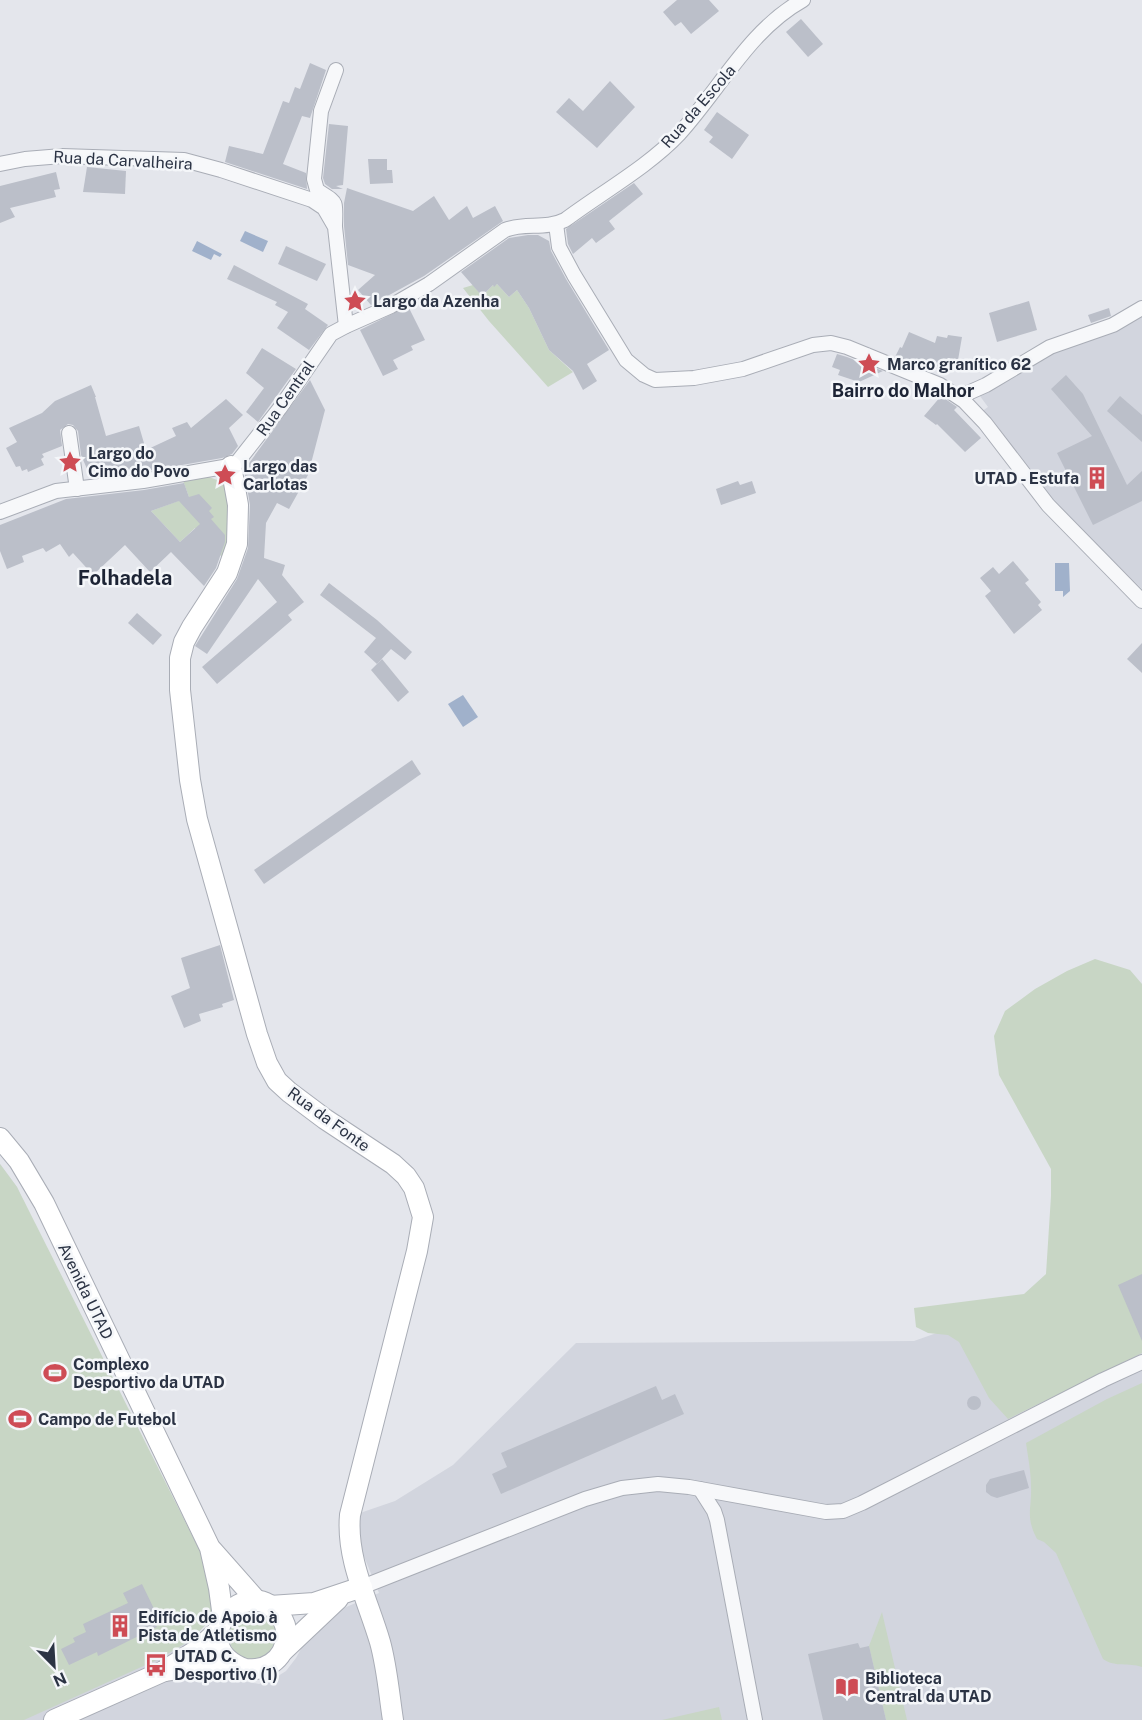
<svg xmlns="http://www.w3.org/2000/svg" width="1142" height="1720" viewBox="0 0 1142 1720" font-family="'Public Sans',sans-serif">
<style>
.built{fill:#d2d5de}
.green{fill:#c8d6c5}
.water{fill:#a0b1cb}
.building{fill:#bbbfc9;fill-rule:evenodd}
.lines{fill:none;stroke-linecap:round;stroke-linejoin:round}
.street-casing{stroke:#a9adb6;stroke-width:16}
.secondary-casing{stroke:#a9adb6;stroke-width:22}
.street{stroke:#f7f8fa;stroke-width:14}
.secondary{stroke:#fff;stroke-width:20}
.labels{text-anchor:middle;stroke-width:5;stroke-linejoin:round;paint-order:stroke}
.street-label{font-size:16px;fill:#2b3344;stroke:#f4f6f9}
.poi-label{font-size:16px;font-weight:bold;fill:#2b3344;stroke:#f4f6f9;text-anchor:start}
.neighbourhood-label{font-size:18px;font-weight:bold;fill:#1d2435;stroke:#f4f6f9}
.quarter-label{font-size:20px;font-weight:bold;fill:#1d2435;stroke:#f4f6f9}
</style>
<rect width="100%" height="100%" fill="#e4e6ec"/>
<g class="built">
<polygon points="1142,314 1142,589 1059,507 981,412 988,407 977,392 1059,347"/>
<polygon points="0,1164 17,1187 213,1617 191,1640 208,1672 217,1673 231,1679 259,1684 270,1681 286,1671 296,1658 308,1636 337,1611 379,1593 358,1542 360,1513 395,1501 453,1465 576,1343 914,1341 1016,1305 1142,1191 1142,1720 0,1720"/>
</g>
<g class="green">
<polygon points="497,284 509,297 517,290 529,308 549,350 573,372 548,387 489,321 463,288 473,285 482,296 493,285 494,286"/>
<polygon points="206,476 220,481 229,491 229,540 222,557 195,528 180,542 151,511 189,497 182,478"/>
<polygon points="1095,959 1130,970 1142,984 1142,1353 1008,1419 989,1398 959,1342 948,1335 928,1333 916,1327 914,1308 1024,1294 1046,1274 1051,1196 1051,1169 999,1075 994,1036 1005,1011 1035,989 1067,971"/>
<polygon points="0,1164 17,1187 204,1559 213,1591 213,1617 191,1640 159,1659 24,1720 0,1720"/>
<path d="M 1142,1383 L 1142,1667 C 1128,1662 1116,1668 1103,1659 L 1056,1553 L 1044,1542 L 1037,1539 C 1025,1516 1032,1509 1031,1486 C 1031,1472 1028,1457 1026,1443 L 1107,1399 Z"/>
<polygon points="882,1612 907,1720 886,1720 869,1646"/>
<circle cx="253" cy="1636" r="24"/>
<polygon points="719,1707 722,1720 662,1720"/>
</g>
<g class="water">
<polygon points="245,231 268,241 263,252 240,241"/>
<polygon points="197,241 222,254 220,257 214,254 211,260 192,251"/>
<polygon points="1055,563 1069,563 1070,591 1063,597 1063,591 1055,591"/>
<polygon points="463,695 478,717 463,727 448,704"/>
</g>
<g class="building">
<polygon points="677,0 709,0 719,11 691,34 681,22 675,26 663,12"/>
<polygon points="801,19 823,44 808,57 786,32"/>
<polygon points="310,63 326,70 310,118 302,116 283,164 306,173 307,189 225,162 229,146 263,154 283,101 289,103 295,87 300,89"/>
<polygon points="610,81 635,107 597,148 556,112 569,98 583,111"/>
<polygon points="717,112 749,135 732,159 709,142 713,137 704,130"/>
<polygon points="329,124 348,126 343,185 336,186 343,189 332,189 325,184 323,178"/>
<polygon points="368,159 387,159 387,170 392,170 393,183 370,184"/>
<polygon points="87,167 126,171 125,194 83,192"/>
<polygon points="56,172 60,189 54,190 56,197 10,208 15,217 0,223 0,186"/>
<polygon points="634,183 643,194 609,221 615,229 596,243 592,238 573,254 568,244 566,229"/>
<polygon points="347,188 413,211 434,196 449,220 467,206 473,218 495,206 503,221 424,276 371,305 358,290 375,275 348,265 344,226 344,203"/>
<polygon points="528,235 538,235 549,241 551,251 566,279 609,350 587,364 597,381 583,390 573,371 549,350 529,308 517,290 509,297 497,284 494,287 493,285 482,296 461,272 509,238"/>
<polygon points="286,246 326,264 317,281 278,264"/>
<polygon points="234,265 308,304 305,309 328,325 309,350 277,328 288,312 275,305 277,302 227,279"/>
<polygon points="1029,301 1037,330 997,342 989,313"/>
<polygon points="408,306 425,340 411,346 413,350 393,360 398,369 383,376 360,330"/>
<polygon points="1109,308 1111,316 1091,323 1088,315"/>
<polygon points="909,332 935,343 937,336 947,338 948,335 962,337 958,360 955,359 952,371 915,365 895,357 900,347 902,348"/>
<polygon points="262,348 296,369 258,422 246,412 264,388 246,373"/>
<polygon points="837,354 847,357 883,371 859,382 838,375 840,370 832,367"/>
<polygon points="1066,375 1083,394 1127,485 1142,471 1142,501 1093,525 1057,453 1092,436 1051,389"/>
<polygon points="310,380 325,410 308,475 289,509 277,503 266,523 264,558 285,565 282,575 304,602 288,615 292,620 217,684 202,667 277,602 258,579 207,654 195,646 237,579 248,548 250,505 244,470"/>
<polygon points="91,385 96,397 95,397 106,436 139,426 146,450 176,436 172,428 187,422 191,428 226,399 243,415 229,428 238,446 232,454 222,458 142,472 91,478 81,455 78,431 73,425 68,424 60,430 62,446 42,454 44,457 41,459 44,465 28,472 27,469 22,471 20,466 16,467 6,448 17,442 9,428 42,413 55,401"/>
<polygon points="941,396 957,407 954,410 981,438 965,452 937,424 936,425 924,416"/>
<polygon points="1120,396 1142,415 1142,442 1107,411"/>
<polygon points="738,481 740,485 752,481 756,493 721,505 716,489"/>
<path d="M 184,483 L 189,497 L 199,494 L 212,508 L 209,511 L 214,517 L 211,519 L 225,535 L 225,542 L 216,568 L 204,586 L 171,552 L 150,572 L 125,545 L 93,575 L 73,553 L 69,557 L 60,544 L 46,552 L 43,548 L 22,556 L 24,562 L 7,569 L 0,551 L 0,525 L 66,499 L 144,490 ZM 179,501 L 200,524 L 180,542 L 151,511 Z"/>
<polygon points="1013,561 1029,580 1025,583 1041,602 1038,605 1042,610 1014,634 985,596 991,591 980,578 993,567 999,574"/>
<polygon points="329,583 377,620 412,652 405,660 391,649 377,664 364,652 376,638 320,595"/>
<polygon points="137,613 162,635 153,645 128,623"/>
<polygon points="1142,643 1142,673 1127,659"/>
<polygon points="382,659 409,692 398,702 371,670"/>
<polygon points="412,760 421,774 264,884 254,870"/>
<polygon points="220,945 234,1000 222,1004 223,1007 199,1014 201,1021 184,1028 171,996 190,988 181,958"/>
<polygon points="1142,1274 1142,1341 1118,1285"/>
<polygon points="656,1386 662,1400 675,1394 684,1414 501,1494 492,1474 507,1467 501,1453"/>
<circle cx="974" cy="1403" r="7"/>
<polygon points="1024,1470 1029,1488 997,1498 991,1496 986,1492 986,1485 990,1479"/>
<polygon points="142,1584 158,1617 153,1620 157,1627 98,1656 97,1652 69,1665 61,1649 75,1642 73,1638 86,1632 83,1624 128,1603 123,1593"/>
<polygon points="858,1643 860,1648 869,1646 886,1720 823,1720 808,1654"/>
</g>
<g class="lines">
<g class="street-casing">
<g id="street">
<polyline points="0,164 25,159 62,156 184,160 221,170 312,200 324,208 335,227 346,326"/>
<polyline points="556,224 559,247 574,275 626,360 644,375 655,380 694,378 743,369 813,345 831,343 847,347 940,385 964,401 985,423 1048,505 1142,601"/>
<path d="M 335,225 C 336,198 337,204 317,190 L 314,179 L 321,111 L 336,70"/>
<polyline points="959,397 986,385 1050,347 1113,325 1142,308"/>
<polyline points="69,433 77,489"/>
<path d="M 0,512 L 56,491 L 143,481 L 235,465 L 280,408 L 331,334 L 346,326 L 391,306 L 429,284 L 505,230 C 525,222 545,230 565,220 C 601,193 649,166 679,134 C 720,89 749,30 803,0"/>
<polyline points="700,1489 714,1511 717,1520 755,1720"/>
<polyline points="362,1587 585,1499 622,1488 658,1484 689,1487 826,1512 843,1511 862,1503 1103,1380 1142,1362"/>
</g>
</g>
<g class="secondary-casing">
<g id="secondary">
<path d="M 231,466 L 238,505 L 237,544 L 227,573 L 192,627 L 184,642 L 180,658 L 180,690 L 190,780 L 197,819 L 257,1034 L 267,1063 L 277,1081 L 289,1092 L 325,1119 L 393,1164 L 406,1176 L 414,1188 L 423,1217 L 417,1251 L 350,1515 C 346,1559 368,1601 380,1642 C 387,1667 389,1694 393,1720"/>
<polyline points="0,1138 19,1161 44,1203 210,1548 219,1588 223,1618"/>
<polyline points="212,1550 257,1601"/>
<polyline points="270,1606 314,1603 362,1587"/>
<polyline points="283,1651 338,1599"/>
<path d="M 164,1671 C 184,1668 203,1666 224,1667 C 234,1667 245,1670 256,1669 C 267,1668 277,1661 282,1652 C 288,1641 288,1627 281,1617 C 248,1567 180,1645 245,1669"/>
<polyline points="54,1720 164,1671 197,1650 218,1631"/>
</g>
</g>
<use href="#street" class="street"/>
<use href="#secondary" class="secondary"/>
</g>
<defs>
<g id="sight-bare" transform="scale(1.8)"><path d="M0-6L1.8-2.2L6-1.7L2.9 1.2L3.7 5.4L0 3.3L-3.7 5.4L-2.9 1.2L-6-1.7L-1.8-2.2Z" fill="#ce4c55" stroke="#f4f6f9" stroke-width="2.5" paint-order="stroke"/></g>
<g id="building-bare" transform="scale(1.8)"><path d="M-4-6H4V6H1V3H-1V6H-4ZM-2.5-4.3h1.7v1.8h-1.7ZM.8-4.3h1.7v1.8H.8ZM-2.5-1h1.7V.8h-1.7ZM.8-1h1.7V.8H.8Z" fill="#ce4c55" stroke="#f4f6f9" stroke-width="2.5" paint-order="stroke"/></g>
<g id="stadium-bare" transform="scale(1.8)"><path d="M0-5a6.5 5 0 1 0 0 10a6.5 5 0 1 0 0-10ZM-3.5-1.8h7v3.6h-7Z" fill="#ce4c55" stroke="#f4f6f9" stroke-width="2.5" paint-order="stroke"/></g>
<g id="bus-bare" transform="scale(1.8)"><path d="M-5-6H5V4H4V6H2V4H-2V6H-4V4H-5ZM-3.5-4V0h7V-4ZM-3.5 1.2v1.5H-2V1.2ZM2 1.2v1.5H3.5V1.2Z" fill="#ce4c55" stroke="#f4f6f9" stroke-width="2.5" paint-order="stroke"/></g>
<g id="library-bare" transform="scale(1.8)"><path d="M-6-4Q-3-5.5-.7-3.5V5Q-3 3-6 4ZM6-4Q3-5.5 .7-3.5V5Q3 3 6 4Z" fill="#ce4c55" stroke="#f4f6f9" stroke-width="2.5" paint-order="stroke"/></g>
</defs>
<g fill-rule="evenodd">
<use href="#sight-bare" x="355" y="301"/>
<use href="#sight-bare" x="869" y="364"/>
<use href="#sight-bare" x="70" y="462"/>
<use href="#sight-bare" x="225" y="475"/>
<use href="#building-bare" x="1097" y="478"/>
<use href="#stadium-bare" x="55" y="1373"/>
<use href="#stadium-bare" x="20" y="1419"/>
<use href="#building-bare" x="120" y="1626"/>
<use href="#bus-bare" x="156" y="1665"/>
<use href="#library-bare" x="847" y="1687"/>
</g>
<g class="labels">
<g class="street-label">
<text transform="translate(698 106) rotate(-49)" y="6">Rua da Escola</text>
<text transform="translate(123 160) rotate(3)" y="6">Rua da Carvalheira</text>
<text transform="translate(285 398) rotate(-55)" y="6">Rua Central</text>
<text transform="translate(329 1119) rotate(36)" y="6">Rua da Fonte</text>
<text transform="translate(86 1291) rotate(64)" y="6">Avenida UTAD</text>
</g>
<g class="poi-label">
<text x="373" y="307">Largo da Azenha</text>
<text x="887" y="370">Marco granítico 62</text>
<text x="88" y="459">Largo do<tspan x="88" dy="18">Cimo do Povo</tspan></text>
<text x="243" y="472">Largo das<tspan x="243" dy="18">Carlotas</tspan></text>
<text x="1079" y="484" text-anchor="end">UTAD - Estufa</text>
<text x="73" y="1370">Complexo<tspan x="73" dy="18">Desportivo da UTAD</tspan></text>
<text x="38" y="1425">Campo de Futebol</text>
<text x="138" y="1623">Edifício de Apoio à<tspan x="138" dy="18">Pista de Atletismo</tspan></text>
<text x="174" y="1662">UTAD C.<tspan x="174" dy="18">Desportivo (1)</tspan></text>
<text x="865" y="1684">Biblioteca<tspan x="865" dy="18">Central da UTAD</tspan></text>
</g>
<g class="neighbourhood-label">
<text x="903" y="397">Bairro do Malhor</text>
</g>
<g class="quarter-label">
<text x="125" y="585">Folhadela</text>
</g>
</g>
<g transform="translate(54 1666) rotate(156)" stroke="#f4f6f9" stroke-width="4.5" paint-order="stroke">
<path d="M0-4.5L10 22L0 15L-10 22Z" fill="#2b3344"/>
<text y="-9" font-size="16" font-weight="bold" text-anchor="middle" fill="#2b3344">N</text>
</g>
</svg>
